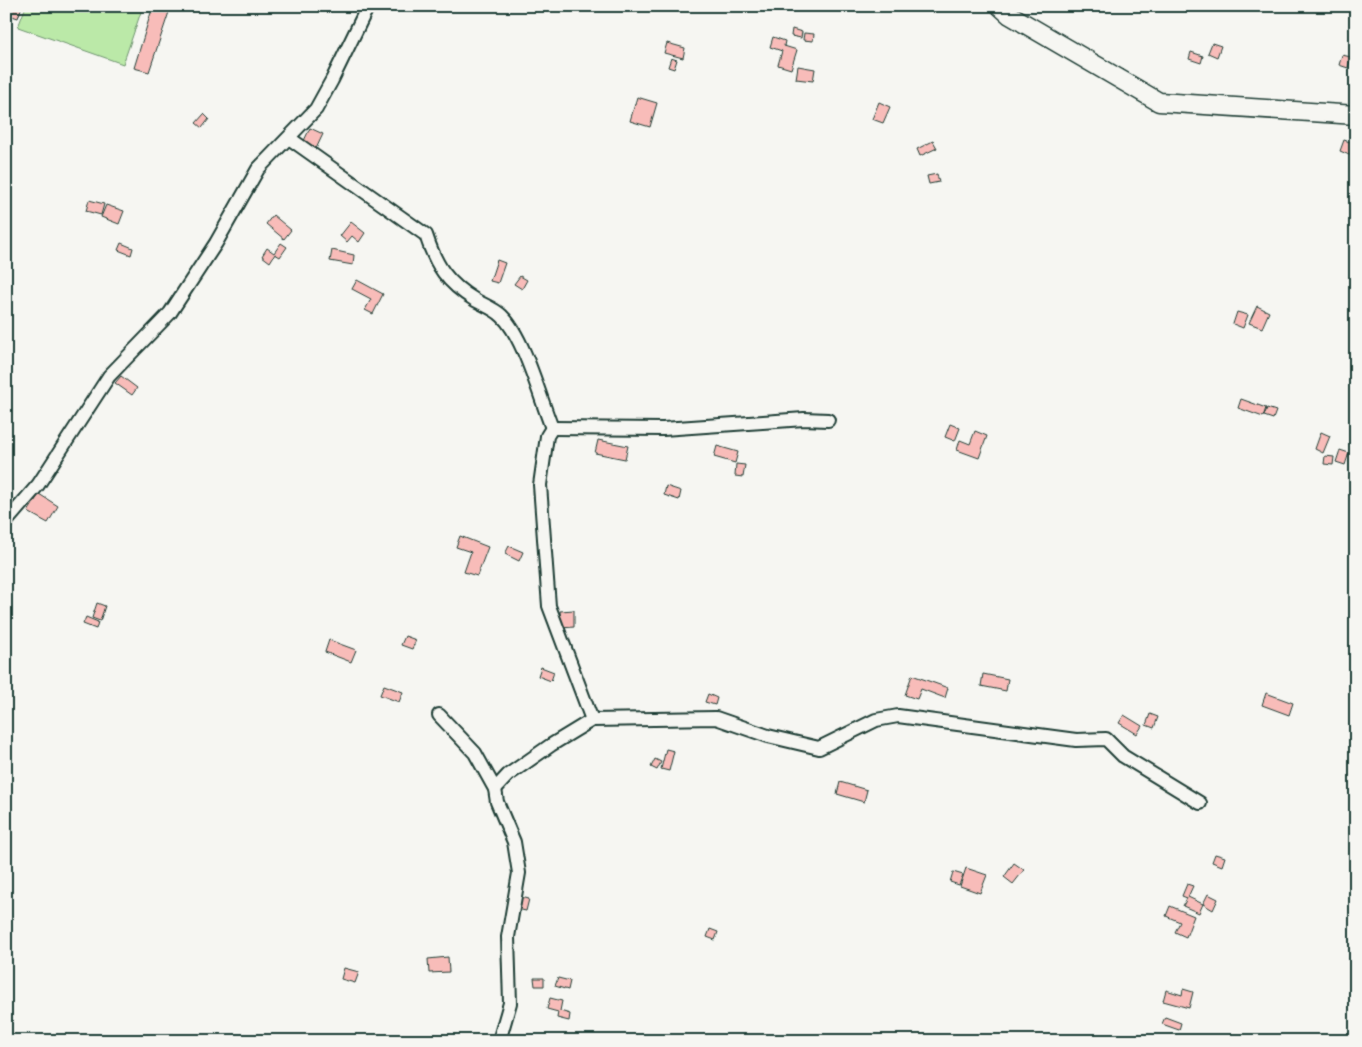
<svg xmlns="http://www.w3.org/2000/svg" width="1362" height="1047" viewBox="0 0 1362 1047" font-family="Kalam,sans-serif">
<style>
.green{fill:#bbe9a8;stroke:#6d936e}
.building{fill:#f8bcb9;stroke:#1f3d34}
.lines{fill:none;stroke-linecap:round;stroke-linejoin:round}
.street-casing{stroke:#1f3d34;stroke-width:16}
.secondary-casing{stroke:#1f3d34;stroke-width:21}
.street{stroke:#f6f6f2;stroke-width:12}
.secondary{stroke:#f6f6f2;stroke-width:18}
</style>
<rect width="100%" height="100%" fill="#f6f6f2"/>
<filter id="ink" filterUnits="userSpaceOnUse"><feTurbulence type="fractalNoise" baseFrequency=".02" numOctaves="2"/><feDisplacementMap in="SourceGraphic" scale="10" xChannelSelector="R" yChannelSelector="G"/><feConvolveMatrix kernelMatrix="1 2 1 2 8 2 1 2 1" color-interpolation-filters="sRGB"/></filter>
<g filter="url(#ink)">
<polygon class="green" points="26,6 143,6 123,64 18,27"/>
<g class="building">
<polygon points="6,6 22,6 18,18 6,14"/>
<polygon points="153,6 171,6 149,72 134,68"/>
<polygon points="792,29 802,32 801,38 791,36"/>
<polygon points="804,33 814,34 813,41 803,40"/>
<polygon points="773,37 785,41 784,46 797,50 791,69 778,65 782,51 770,47"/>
<polygon points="667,43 685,48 683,58 664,53"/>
<polygon points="1212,43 1221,46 1217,57 1208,53"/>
<polygon points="1191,52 1203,56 1201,63 1189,59"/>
<polygon points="1342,55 1351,57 1348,68 1339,65"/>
<polygon points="671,58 677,60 674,69 668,67"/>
<polygon points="798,66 815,69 813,81 796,79"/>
<polygon points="637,97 657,103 650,127 630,121"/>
<polygon points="879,102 890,107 883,123 872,119"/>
<polygon points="204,114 209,119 202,128 196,123"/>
<polygon points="310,128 323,134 314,153 301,147"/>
<polygon points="1344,140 1356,144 1354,157 1340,151"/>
<polygon points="933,141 937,148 920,156 917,149"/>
<polygon points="937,174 939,182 929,184 927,176"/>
<polygon points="89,200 104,204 101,215 86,211"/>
<polygon points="106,205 124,211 119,224 101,217"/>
<polygon points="273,215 291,230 284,239 266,224"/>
<polygon points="351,222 365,233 359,242 352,236 347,242 340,236"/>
<polygon points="121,243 133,248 131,255 118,250"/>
<polygon points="281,243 287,247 280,257 275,254 270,262 262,256 267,248 274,253"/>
<polygon points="332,250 354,255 353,265 330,261"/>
<polygon points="497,260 505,263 498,283 490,281"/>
<polygon points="520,276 527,280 522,289 514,284"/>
<polygon points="357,280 383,294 373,314 365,310 371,299 352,289"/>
<polygon points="1257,306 1269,312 1262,328 1249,323"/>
<polygon points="1237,312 1248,315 1243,328 1233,324"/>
<polygon points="121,376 137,388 132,395 115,383"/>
<polygon points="1241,399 1266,408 1263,417 1238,408"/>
<polygon points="1267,408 1276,411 1273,419 1264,416"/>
<polygon points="950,424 960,428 955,441 945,437"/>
<polygon points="975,431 987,436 979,458 957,450 960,440 970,444"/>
<polygon points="1321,432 1330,436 1323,453 1315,449"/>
<polygon points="598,440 628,446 625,459 595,453"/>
<polygon points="717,446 738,452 735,463 714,457"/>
<polygon points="1340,450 1349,453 1345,465 1336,462"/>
<polygon points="1325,456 1334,457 1333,465 1324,464"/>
<polygon points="736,464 745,465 743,477 735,476"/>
<polygon points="666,486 681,491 679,500 664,495"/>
<polygon points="39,494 58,506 48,523 28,512"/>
<polygon points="460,536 488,547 477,576 464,572 471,552 456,547"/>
<polygon points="509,546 523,552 519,561 505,554"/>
<polygon points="97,603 105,606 100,621 92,618"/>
<polygon points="574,610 574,627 561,628 560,611"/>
<polygon points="86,617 98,622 96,629 83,624"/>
<polygon points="405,636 416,640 412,649 401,645"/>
<polygon points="329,640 356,650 351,662 325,652"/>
<polygon points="541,667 554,672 551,681 538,676"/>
<polygon points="983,674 1008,679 1006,691 981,686"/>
<polygon points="912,675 948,688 945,698 921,689 917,699 905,695"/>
<polygon points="384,685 403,692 399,702 380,695"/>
<polygon points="1266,693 1293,703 1289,715 1262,705"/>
<polygon points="708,694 717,698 715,705 705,702"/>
<polygon points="1150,714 1158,717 1154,728 1146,725"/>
<polygon points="1124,715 1142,726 1137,734 1119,723"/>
<polygon points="666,749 674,751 669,771 661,769"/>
<polygon points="655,759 661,762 657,770 651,767"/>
<polygon points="840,782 867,790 864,802 837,794"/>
<polygon points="1215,854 1225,857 1222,866 1212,862"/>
<polygon points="1014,863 1024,870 1013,884 1004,877"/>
<polygon points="966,868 987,875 980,893 960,886"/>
<polygon points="953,872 963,875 959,885 950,882"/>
<polygon points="1187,884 1193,886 1188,897 1203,904 1199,913 1183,906 1187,898 1182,896"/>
<polygon points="1208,894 1218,899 1213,910 1203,904"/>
<polygon points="521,897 529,899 526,911 517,909"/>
<polygon points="1170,906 1194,916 1186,937 1175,932 1180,922 1166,916"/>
<polygon points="710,929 718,932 715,940 707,937"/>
<polygon points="448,957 449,972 429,973 428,959"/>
<polygon points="344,968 359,972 355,983 341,979"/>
<polygon points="534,978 544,978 544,986 535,986"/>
<polygon points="558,978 570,981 568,990 555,986"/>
<polygon points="1183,989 1193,992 1189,1008 1163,1001 1166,990 1182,995"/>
<polygon points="550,998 562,1001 560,1011 570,1014 569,1021 557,1018 558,1012 547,1009"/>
<polygon points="1165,1017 1181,1023 1179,1030 1162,1024"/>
</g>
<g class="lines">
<g class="street-casing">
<g id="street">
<path d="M 289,138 L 426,235 C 436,266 447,283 475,300 C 484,305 495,309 502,316 C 524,337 540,398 552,428"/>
<polyline points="552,428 547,436 540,485 549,606 592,720"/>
<polyline points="552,428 663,429 804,419 828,420"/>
<polyline points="6,522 38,485 109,376 170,313 216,243 258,169 316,109 332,80 368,6"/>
<polyline points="439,715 475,753 495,789 497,802 514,842 519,873 508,937 510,1003 499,1041"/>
<polyline points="495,789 508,775 551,745 592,720 716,718 768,736 819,748 876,720 898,716 1076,740 1106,739 1123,756 1200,803"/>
</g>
</g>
<g class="secondary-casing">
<polyline id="secondary" points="1000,6 1010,15 1159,102 1356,115"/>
</g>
<use href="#street" class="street"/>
<use href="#secondary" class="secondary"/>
</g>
</g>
<rect width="1362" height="1047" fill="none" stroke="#f6f6f2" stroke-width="25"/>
<rect x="12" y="12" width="1337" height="1022" fill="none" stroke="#1f3d34" stroke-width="2" filter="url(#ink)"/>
</svg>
